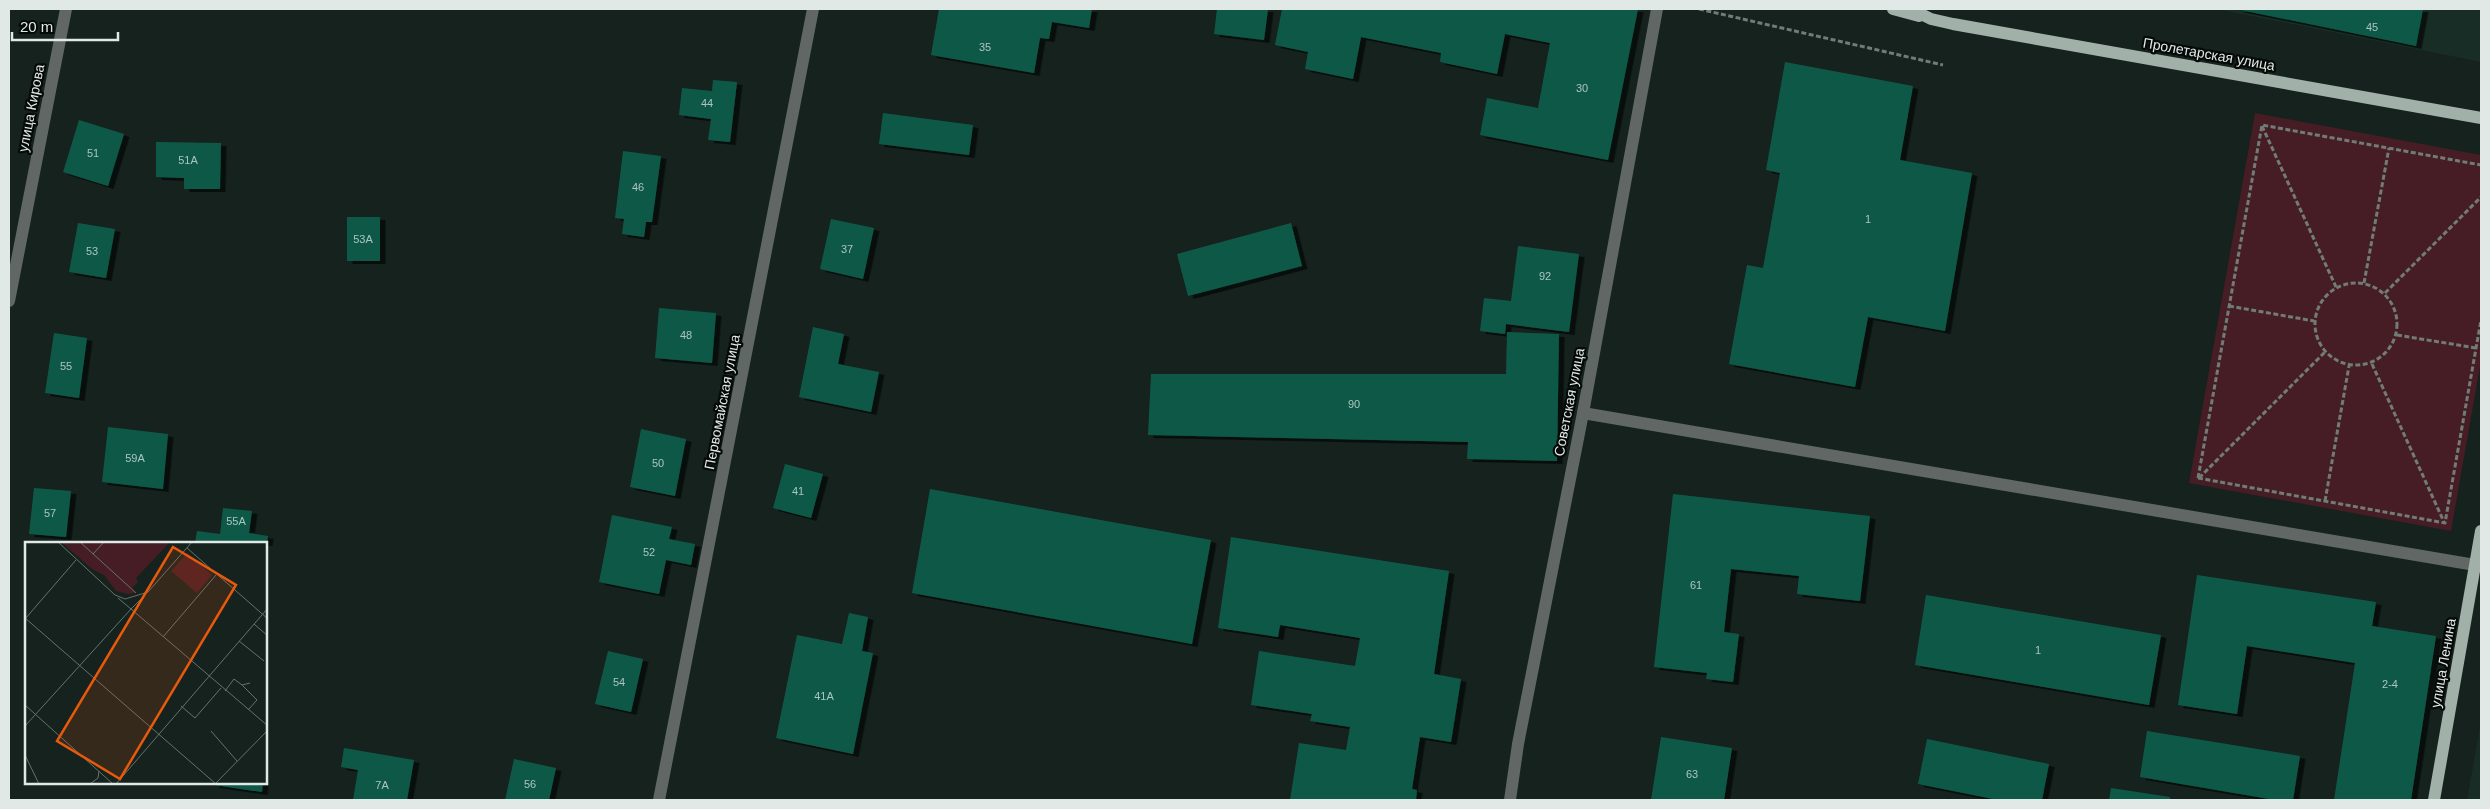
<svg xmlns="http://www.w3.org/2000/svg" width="2490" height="809" viewBox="0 0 2490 809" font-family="Helvetica,sans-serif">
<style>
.built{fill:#182d26}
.green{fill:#461d25}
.building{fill:#115947;filter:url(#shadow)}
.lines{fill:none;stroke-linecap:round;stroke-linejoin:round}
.path{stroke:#717c77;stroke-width:3;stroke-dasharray:5 2.5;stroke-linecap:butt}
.minor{stroke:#606764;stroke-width:12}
.major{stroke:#a2b0aa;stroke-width:12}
.labels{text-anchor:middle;stroke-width:4.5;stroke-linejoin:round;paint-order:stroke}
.number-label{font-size:11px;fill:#acc5be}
.street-label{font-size:14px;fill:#e0e9e5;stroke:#050a08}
.inset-road{fill:none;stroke:#66726d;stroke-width:1}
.view{fill:#e8590c;fill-opacity:0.15;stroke:#e8590c;stroke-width:2.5}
.inset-edge{fill:none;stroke:#e0e9e5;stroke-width:2.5}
</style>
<defs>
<filter id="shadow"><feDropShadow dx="5.5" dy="3" stdDeviation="0" flood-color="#0009"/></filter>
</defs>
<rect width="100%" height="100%" fill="#15221d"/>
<g class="built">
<polygon points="2217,9 2481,9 2481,62"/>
<polygon points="2481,721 2481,800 2467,800"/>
</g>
<polygon class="green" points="2255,113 2481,155 2481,361 2451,531 2189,483"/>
<g class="building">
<polygon points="939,9 1092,9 1089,28 1052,22 1049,39 1040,38 1034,73 931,55"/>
<polygon points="1217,9 1268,9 1264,40 1214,34"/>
<polygon points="1282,9 1638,9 1608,160 1480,135 1487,98 1538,108 1550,43 1505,34 1497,74 1440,62 1441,53 1361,37 1353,79 1305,69 1308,52 1275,45"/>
<polygon points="2236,9 2423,9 2416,46"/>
<polygon points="1785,62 1913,86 1900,160 1972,173 1945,331 1868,317 1855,387 1729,364 1747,265 1763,268 1780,173 1766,170"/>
<polygon points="713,80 737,82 730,142 708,140 711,119 679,115 682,88 712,91"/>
<polygon points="883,113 973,125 969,155 879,144"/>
<polygon points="79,120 124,134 108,186 63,172"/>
<polygon points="156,142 221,143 220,189 184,189 184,178 156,177"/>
<polygon points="623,151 661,156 652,222 646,222 644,237 622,234 624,219 615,218"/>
<rect x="347" y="217" width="33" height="44"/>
<polygon points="831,219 874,228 863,279 820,269"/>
<polygon points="78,223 115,229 106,278 69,272"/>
<polygon points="1291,223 1302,266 1188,296 1177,254"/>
<polygon points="1518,246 1579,254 1569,332 1506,324 1505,334 1480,331 1484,298 1511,301"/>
<polygon points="659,308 716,313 712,363 655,358"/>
<polygon points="813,327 844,334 838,364 879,372 871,412 799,397"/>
<polygon points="1507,332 1559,334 1557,461 1467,459 1468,442 1148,435 1151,374 1506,374"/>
<polygon points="54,333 87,338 79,398 45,393"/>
<polygon points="108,427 168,434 163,489 102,482"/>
<polygon points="641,429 686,439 675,496 630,487"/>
<polygon points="785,464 823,474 811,518 773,508"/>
<polygon points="34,488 71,491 66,537 29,534"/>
<polygon points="930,489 1211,540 1192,644 912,593"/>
<polygon points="1673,494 1870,516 1860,601 1797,594 1799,576 1731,569 1724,632 1739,634 1733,682 1706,679 1707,673 1654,667"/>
<polygon points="223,508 252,511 249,533 268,536 267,543 195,543 197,531 220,534"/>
<polygon points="612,515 672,527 669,539 695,544 691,565 666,560 659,594 599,582"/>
<polygon points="1231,537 1449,571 1434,674 1461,679 1451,742 1420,737 1412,789 1417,790 1416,800 1290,800 1299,743 1346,750 1350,727 1310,721 1312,714 1251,705 1259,651 1355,666 1360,638 1280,625 1278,637 1218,628"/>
<polygon points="2197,575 2376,602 2372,626 2436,636 2411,800 2334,800 2355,663 2247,646 2237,714 2178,705"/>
<polygon points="1926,595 2161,635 2149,705 1915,665"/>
<polygon points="849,613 868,617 862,651 873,653 853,754 776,738 797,635 842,644"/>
<polygon points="608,651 643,659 631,712 595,704"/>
<polygon points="2147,731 2300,756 2293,800 2275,800 2140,777"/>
<polygon points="1661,737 1732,748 1724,800 1651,800"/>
<polygon points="1927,739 2049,764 2042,800 1998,800 1918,784"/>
<polygon points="344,748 414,760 407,800 353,800 358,770 341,767"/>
<polygon points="514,759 556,768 549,800 505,800"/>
<polygon points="214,783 263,783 262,792 214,785"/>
<polygon points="2111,788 2170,797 2170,800 2109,800"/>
</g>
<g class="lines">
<g class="path">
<polyline points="1699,9 1943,65"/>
<polyline points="2262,126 2336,287"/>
<circle cx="2356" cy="324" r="41"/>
<polyline points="2364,283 2389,148"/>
<polyline points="2385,293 2481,197"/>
<polyline points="2229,306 2314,321"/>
<polyline points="2397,335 2476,348"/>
<polyline points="2372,364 2444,522"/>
<polyline points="2198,478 2262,125 2481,165"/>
<polyline points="2198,478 2445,523 2481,320"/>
<polyline points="2199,478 2325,352"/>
<polyline points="2325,501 2349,366"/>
</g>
<g class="minor">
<polyline points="9,301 66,9"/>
<polyline points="1583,413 2475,565"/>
<polyline points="659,800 813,9"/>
<polyline points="1510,800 1518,744 1583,413 1657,9"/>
</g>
<g class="major">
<polyline points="1893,9 1919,16"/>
<polyline points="1911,9 1931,19 1953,24 2481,118"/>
<polyline points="2434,800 2481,531"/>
</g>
</g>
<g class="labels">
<g class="number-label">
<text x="2372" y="31">45</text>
<text x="985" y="51">35</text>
<text x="1582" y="92">30</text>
<text x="707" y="107">44</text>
<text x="93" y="157">51</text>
<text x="188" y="164">51А</text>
<text x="638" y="191">46</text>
<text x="1868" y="223">1</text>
<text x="363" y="243">53А</text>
<text x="847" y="253">37</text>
<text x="92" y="255">53</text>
<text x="1545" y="280">92</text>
<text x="686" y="339">48</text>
<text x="66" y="370">55</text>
<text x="1354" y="408">90</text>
<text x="135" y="462">59А</text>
<text x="658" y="467">50</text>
<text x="798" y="495">41</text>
<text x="50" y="517">57</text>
<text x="236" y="525">55А</text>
<text x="649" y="556">52</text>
<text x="1696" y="589">61</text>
<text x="2038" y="654">1</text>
<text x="619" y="686">54</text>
<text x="2390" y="688">2-4</text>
<text x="824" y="700">41А</text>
<text x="1692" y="778">63</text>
<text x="530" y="788">56</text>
<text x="382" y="789">7А</text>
</g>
<g class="street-label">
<text transform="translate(2209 54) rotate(10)" y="5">Пролетарская улица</text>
<text transform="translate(31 108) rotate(-79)" y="5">улица Кирова</text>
<text transform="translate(722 402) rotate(-79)" y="5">Первомайская улица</text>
<text transform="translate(1569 402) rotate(-79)" y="5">Советская улица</text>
<text transform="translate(2443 663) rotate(-80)" y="5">улица Ленина</text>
</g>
</g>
<g transform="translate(25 542)">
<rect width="242" height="242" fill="#15221d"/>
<path d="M 36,0 L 145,0 L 111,36 L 113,40 L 107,46 L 112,51 L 103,52 L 91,49 L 79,33 L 67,27 ZM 162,11 L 187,33 L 172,51 L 146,29 Z" fill="#461d25"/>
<path class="inset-road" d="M 33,0 L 90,53 L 100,57 L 123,50 L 167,0M 55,0 L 111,51M 162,6 L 243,77M 68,12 L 79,0M 93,56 L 106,67 L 119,54M 0,76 L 191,242M 0,77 L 51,18M 229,82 L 243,94M 138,95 L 191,33M 214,99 L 239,119M 217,143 L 232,158 L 223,168M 200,149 L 209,137 L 217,143 L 225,141M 0,163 L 88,242M 156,164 L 170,176 L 196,146M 0,184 L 106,67 L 243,184M 186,189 L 212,219M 0,213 L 14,242M 65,242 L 73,236 L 74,229M 91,242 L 243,66M 190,242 L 243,188"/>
<path class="view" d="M 148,5 L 211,43 L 95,237 L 32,199 Z"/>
<rect width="242" height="242" class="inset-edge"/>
</g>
<rect width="2490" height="809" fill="none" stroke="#e0e9e5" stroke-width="20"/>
<path d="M12 32v8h106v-8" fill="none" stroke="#e0e9e5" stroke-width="2.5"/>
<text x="20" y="32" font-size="15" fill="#e0e9e5" stroke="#050a08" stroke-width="4" paint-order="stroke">20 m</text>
</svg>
